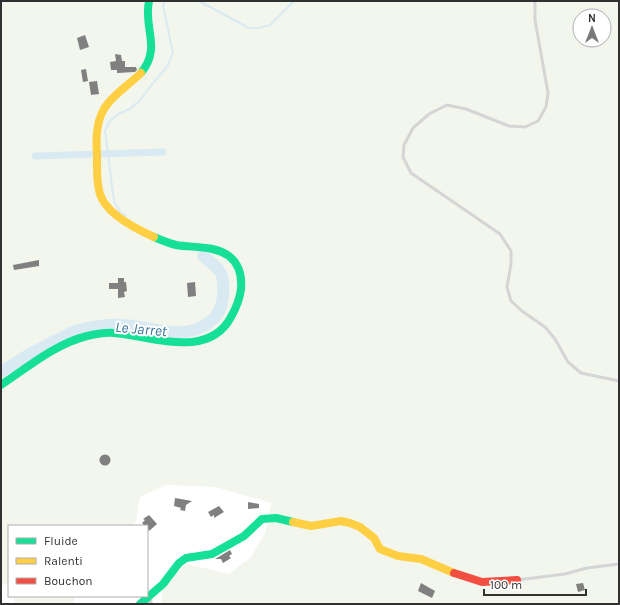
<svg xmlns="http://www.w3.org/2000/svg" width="620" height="605" viewBox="0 0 620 605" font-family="Karla,sans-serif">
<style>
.green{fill:#f2f6ed;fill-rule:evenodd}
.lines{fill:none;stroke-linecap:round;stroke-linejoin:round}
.stream{stroke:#daeaf3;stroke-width:2}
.canal{stroke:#daeaf3;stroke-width:7}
.river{stroke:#daeaf3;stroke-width:12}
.building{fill:#808080}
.lane{stroke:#d5d5d5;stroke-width:3}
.street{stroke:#d5d5d5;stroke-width:5.5}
.fast{stroke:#16e098;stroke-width:8}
.slow{stroke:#ffcf43;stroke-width:8}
.jam{stroke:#f24e42;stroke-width:8}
.labels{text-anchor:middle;stroke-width:4;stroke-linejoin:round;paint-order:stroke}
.water-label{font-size:15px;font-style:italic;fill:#3a7697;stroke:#fff}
</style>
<rect width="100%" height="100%" fill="#fff"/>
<g class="green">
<path d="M 1,1 L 619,1 L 619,604 L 161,604 L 162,586 L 187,564 L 229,574 L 251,557 L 266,531 L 271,503 L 216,487 L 166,485 L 140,497 L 136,521 L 131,526 L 9,526 L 9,584 L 1,585 ZM 580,16 L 604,16 L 604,40 L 580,40 Z"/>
<polygon points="13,596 76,596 72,604 15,604"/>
</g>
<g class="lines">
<g class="stream">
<polyline points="199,1 249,28 259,28 270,25 294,1"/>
<polyline points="126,216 120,212 114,201 105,131 109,122 118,114 130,109 140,100 153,83 167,67 173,53 163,5 165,1"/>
</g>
<polyline class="canal" points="35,156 163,152"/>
<path class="river" d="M 1,372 C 21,359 43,346 65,336 C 69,334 74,331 79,330 C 90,327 109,324 121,325 C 151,325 179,342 207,324 C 217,318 222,308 223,296 C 225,273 221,270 203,256"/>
</g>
<g class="building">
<polygon points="85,35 89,47 80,50 77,38"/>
<polygon points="115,54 121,55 122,61 125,61 125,67 136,67 137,70 135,72 117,73 117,70 111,70 110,62 116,61"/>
<polygon points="86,69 88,81 83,82 81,70"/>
<polygon points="97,81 99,94 91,95 89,82"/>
<polygon points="39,260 39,266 14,270 13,265"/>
<polygon points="118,278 124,278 124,282 126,282 127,291 124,292 125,297 118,298 118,289 109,289 109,283 118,283"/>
<polygon points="195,282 196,296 188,297 187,283"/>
<circle cx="105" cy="460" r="5.5"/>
<polygon points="175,498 192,501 186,505 185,511 180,510 181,508 174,506"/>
<polygon points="248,502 259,504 259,508 248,509"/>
<polygon points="219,506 224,512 214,518 214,515 211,517 208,512"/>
<polygon points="149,515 157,524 149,531 147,526 145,526 142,523 145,520 143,519"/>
<polygon points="230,550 232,554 229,556 231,558 228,560 223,563 221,559 215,559"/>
<polygon points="421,583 435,591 432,598 418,591"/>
<polygon points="583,583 585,590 578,592 576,584"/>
</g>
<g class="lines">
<g class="lane">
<polyline points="535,1 535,20 548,93 546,107 538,121 525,127 509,126 466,109 447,105 429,114 413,128 404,145 403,157 411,173 500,234 511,251 511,264 507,287 511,301 522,311 545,327 555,339 568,362 581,373 619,381"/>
<polyline points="517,580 565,574 587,568 619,564"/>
</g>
<polyline class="street" points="149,596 150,604"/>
<g class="fast">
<path d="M 141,73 C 162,47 143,29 149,1"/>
<path d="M 1,385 C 28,367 55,344 87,336 C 96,334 106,332 114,333 C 151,336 208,360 231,317 C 236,308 240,299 241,289 C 242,277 239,264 229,256 C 213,245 194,248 176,245 C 168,243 161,240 154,237"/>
<polyline points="140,604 163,584 179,563 186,558 212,554 244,536 262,519 276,518 293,522"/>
</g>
<g class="slow">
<path d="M 141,73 C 129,85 112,95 104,109 C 96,123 96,139 97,154 C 97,168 96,181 100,194 C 106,214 136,229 154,237"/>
<polyline points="293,522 311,526 341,521 350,523 360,527 374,538 380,549 398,556 421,559 454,573"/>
</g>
<polyline class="jam" points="454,573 482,582 517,580"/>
</g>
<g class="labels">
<g class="water-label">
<text transform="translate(141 329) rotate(5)" y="5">Le Jarret</text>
</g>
</g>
<rect width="620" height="605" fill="none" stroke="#313131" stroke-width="4"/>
<rect x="8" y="525" width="140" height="72" fill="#ffffff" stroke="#adadad"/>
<rect x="16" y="538" width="20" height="6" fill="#16e098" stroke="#adadad"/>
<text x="44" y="545" font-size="12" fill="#313131">Fluide</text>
<rect x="16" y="558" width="20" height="6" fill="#ffcf43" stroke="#adadad"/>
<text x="44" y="565" font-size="12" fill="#313131">Ralenti</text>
<rect x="16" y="578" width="20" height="6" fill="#f24e42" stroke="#adadad"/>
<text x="44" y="585" font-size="12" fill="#313131">Bouchon</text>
<g transform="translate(592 28)"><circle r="19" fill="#ffffff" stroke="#adadad"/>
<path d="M0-3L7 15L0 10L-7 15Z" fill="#797979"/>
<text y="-6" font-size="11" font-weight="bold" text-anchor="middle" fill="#313131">N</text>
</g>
<path d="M484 589v6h102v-6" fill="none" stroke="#313131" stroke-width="2"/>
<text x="490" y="589" font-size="12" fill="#313131" stroke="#ffffff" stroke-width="3" paint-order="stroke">100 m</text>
</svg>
